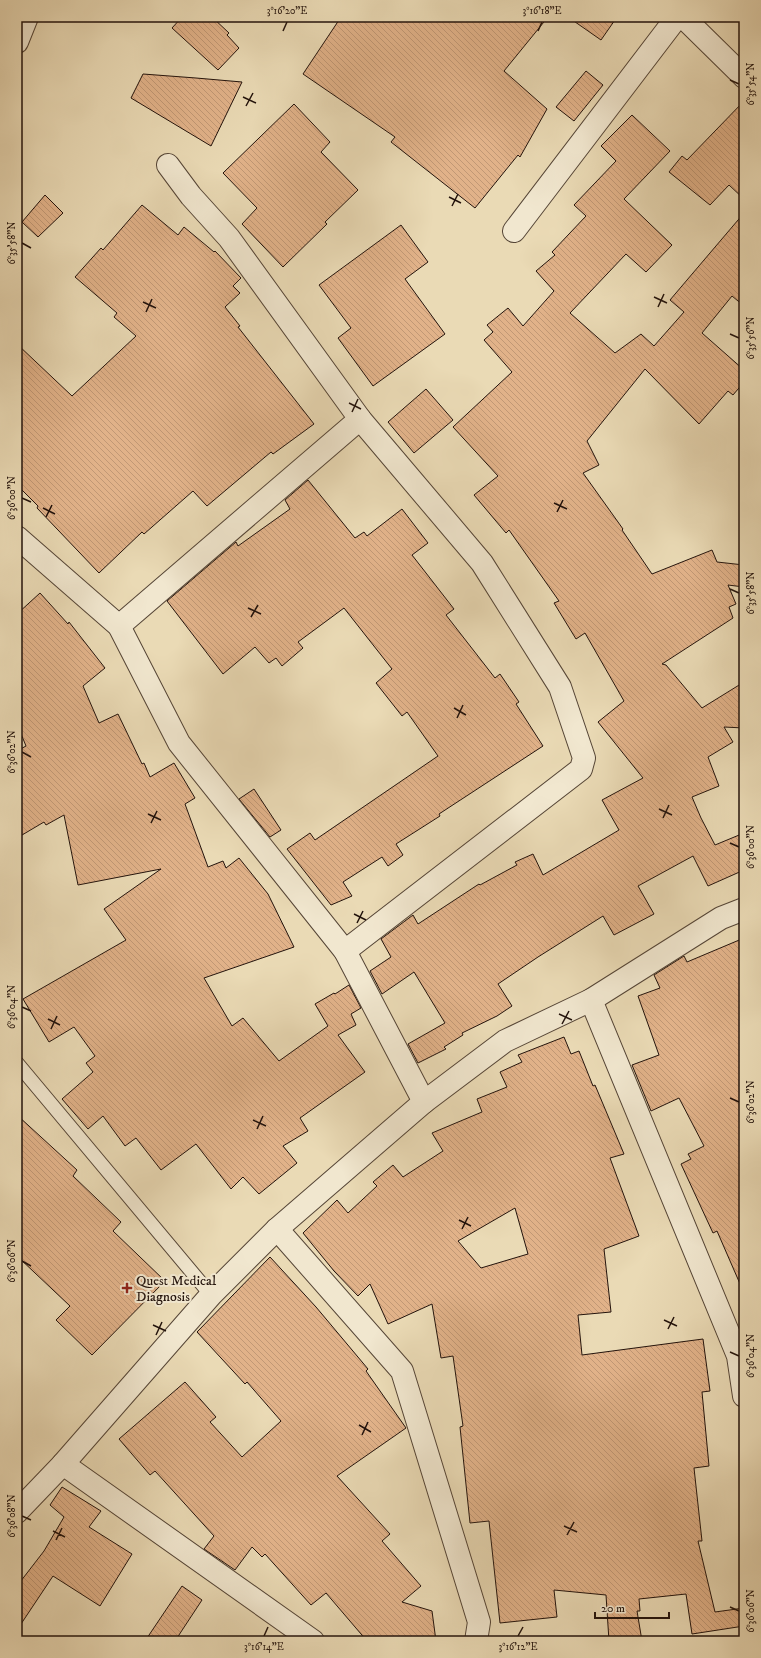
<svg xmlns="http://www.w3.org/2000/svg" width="761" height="1658" viewBox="0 0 761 1658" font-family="'IM FELL DW Pica',serif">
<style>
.building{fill:url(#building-back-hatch);stroke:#23130c;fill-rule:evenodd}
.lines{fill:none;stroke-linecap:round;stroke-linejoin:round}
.service-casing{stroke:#554536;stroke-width:15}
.minor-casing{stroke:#554536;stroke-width:24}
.service{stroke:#f1e7cf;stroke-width:13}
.minor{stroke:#f1e7cf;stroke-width:22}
.ticks{fill:none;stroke:#23130c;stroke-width:1.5}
.poi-dot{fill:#8f2418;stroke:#f1e7cf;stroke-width:1.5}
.labels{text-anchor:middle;stroke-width:4;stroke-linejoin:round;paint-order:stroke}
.poi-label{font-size:14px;fill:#23130c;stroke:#f1e7cf;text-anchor:start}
.neatline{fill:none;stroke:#23130c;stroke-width:1.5}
.ticks-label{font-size:10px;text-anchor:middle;fill:#23130c}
</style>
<defs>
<pattern id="building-back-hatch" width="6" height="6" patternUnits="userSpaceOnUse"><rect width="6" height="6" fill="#e1b289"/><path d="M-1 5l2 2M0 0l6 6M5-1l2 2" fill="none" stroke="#c19875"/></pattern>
</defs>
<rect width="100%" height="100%" fill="#eadab5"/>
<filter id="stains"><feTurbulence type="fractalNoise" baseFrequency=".005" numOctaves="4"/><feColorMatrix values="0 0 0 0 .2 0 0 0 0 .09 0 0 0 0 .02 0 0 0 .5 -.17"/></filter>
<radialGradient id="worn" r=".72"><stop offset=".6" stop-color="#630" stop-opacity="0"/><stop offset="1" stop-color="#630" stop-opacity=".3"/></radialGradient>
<g class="building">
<polygon points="182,17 212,17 229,33 227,35 239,48 218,70 172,28"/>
<polygon points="341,17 548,17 504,71 547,109 520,157 518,155 475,208 391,142 395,137 303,74"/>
<polygon points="568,17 617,17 601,40"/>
<polygon points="586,71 603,85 574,121 556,107"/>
<polygon points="143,74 196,78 242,82 211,146 131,98"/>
<polygon points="744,101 744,199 729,185 710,205 669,172 682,156 687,160"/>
<polygon points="294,104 330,142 321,152 358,190 325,222 327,224 283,267 242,224 257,208 223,173"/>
<polygon points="632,115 670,151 624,199 672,245 646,272 626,254 570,313 615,353 641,334 654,346 684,312 670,300 744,213 744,306 732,296 702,333 744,370 744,382 733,395 728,391 699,424 645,369 587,441 599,465 583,473 623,529 622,530 652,574 712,550 717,562 744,565 744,587 728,585 736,604 729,607 733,618 662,664 666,665 702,708 744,682 744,728 724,727 733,742 708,757 719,786 692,797 701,818 715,845 744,833 744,870 708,886 693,856 638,886 654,914 614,935 603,916 538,957 498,984 512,1006 497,1016 462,1033 463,1035 444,1047 446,1049 418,1063 408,1044 445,1023 414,972 382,994 370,971 391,957 381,939 413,915 418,924 479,884 480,885 517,865 515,862 533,854 543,875 619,830 602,800 643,778 598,722 624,701 585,633 576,639 554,603 559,601 509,530 506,533 474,495 498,476 453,427 512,372 484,340 493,332 487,325 508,308 523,326 554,291 536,271 555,255 552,252 586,216 574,205 616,161 601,146"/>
<polygon points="45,195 63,213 38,237 22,222"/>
<polygon points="142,205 178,235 184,227 214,252 215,251 241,278 233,286 240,293 225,307 240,326 238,327 314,424 273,454 271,452 207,506 193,491 144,534 142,532 99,573 37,508 38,506 17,485 17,344 72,396 136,336 114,317 117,313 75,277 101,248 103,250"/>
<polygon points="401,225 428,262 405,279 445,334 373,386 338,338 351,328 319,285"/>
<polygon points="426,389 453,420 414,453 388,422"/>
<polygon points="308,480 355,538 364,532 367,536 402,509 428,543 412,555 454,609 446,615 495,678 500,674 519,702 516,704 543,746 439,814 440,816 396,844 403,855 388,866 382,857 343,882 352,896 331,905 287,849 310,833 315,840 438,756 407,712 402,716 376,683 392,669 344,608 298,642 303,648 282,666 276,658 269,663 255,647 223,674 167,601 236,542 238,546 290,509 285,500"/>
<polygon points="40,593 68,624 69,622 105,668 83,686 99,723 118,714 142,764 144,763 150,777 174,763 195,798 185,804 208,867 223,861 226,868 239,858 268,894 294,947 204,978 232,1026 243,1018 279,1061 328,1026 315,1004 334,993 335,994 349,985 361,1008 351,1014 356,1025 338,1035 365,1072 300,1118 308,1131 283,1146 297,1163 259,1194 243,1177 231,1189 196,1144 161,1170 136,1138 125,1146 103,1116 88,1129 62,1099 93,1072 86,1063 95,1056 74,1027 49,1042 23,999 126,940 104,909 161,869 78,885 64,815 46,825 44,822 17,838 17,751 26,746 17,724 17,614"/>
<polygon points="254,789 281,830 270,837 239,799"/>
<polygon points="744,938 744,1293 717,1231 713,1233 681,1164 691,1159 688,1154 704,1146 679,1098 651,1111 632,1065 659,1055 638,996 660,988 654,975 684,956 687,962"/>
<path d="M 564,1037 L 571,1054 L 579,1051 L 593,1086 L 595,1085 L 624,1154 L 610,1158 L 639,1236 L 604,1249 L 611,1312 L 578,1315 L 582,1355 L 703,1339 L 710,1391 L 702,1392 L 709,1466 L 694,1468 L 702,1541 L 698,1541 L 715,1612 L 744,1608 L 744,1626 L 692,1634 L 686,1594 L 639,1599 L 640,1611 L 637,1611 L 642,1641 L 609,1641 L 606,1595 L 554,1590 L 557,1617 L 500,1623 L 489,1521 L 470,1523 L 460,1427 L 463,1426 L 453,1356 L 441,1358 L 432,1304 L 388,1324 L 370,1284 L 358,1296 L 334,1271 L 303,1233 L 337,1200 L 348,1213 L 377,1186 L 373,1182 L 393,1165 L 403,1177 L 443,1151 L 432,1133 L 482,1112 L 477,1099 L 507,1087 L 500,1072 L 522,1062 L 518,1055 ZM 515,1208 L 528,1254 L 481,1268 L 458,1241 Z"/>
<polygon points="17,1115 77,1170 73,1176 121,1222 113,1231 165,1281 92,1355 56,1320 70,1306 17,1256"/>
<polygon points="270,1257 316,1307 368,1369 366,1371 406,1428 337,1476 390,1534 382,1541 421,1586 402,1602 432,1611 436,1641 367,1641 326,1593 311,1605 265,1554 262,1557 252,1547 235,1570 204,1549 214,1536 155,1471 150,1475 119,1439 185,1382 216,1417 210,1422 242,1457 281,1421 247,1382 245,1384 197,1332"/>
<polygon points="62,1487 101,1511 89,1527 132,1554 100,1606 53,1576 17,1630 17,1586 44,1551 64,1517 50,1505"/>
<polygon points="182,1586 202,1600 175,1641 145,1641"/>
</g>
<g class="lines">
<g class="service-casing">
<polyline id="service" points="17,1063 211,1295"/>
</g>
<g class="minor-casing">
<g id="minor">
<polyline points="683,17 744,77"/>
<polyline points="17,42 27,17"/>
<polyline points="168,165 191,196 229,238 360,419 482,563 560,687 584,758 581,769 345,951"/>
<polyline points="514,231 677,17"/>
<polyline points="17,537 119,626 179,743 345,951 424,1102"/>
<polyline points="119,626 360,419"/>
<polyline points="591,1000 738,1356 744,1396"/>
<polyline points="277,1229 402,1371 479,1622 476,1641"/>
<polyline points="63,1464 313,1641"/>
<polyline points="17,1512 63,1464 211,1295 277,1229 424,1102 505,1041 591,1000 721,918 744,909"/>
</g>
</g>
<use href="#service" class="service"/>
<use href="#minor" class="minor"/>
</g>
<path class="ticks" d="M 283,31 L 287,22M 538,31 L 542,22M 730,80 L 739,84M 243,97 L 256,103M 246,106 L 253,93M 449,197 L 461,203M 452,206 L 458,194M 22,243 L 31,248M 654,297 L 667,303M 143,302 L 156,308M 658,307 L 664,294M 146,312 L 152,299M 730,334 L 739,338M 349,403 L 361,409M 352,412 L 358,399M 22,498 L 31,502M 554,503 L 567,509M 43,508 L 55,514M 557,512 L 563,500M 46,517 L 52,505M 730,589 L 739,593M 248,608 L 261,614M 251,617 L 258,605M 454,708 L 466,715M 457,718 L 463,705M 22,752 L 31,757M 659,809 L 672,815M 148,814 L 161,820M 663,818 L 669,805M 151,823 L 157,811M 730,843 L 739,847M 354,914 L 366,920M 357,923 L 363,911M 22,1007 L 31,1011M 559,1014 L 572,1020M 48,1019 L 60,1025M 562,1024 L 569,1011M 51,1029 L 57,1016M 730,1098 L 739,1102M 253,1120 L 266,1126M 257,1129 L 263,1116M 459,1220 L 471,1226M 462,1229 L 468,1217M 22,1261 L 31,1266M 664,1320 L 677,1326M 153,1325 L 166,1331M 668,1329 L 674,1317M 156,1335 L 162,1322M 730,1352 L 739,1356M 359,1425 L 371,1432M 362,1435 L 368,1422M 22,1516 L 31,1520M 564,1526 L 577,1532M 53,1531 L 65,1537M 567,1535 L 574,1522M 56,1540 L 62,1528M 730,1607 L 739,1611M 264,1636 L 268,1627M 518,1636 L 523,1627"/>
<path class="poi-dot" d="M125 1282h4v4h4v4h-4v4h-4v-4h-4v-4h4z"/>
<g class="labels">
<g class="poi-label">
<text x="136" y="1285">Quest Medical<tspan x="136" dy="16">Diagnosis</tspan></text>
</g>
</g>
<rect width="761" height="1658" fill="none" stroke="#eadab5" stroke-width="44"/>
<path d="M595 1612v6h74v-6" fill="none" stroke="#23130c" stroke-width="2"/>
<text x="601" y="1612" font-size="12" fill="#23130c" stroke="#f1e7cf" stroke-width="3" paint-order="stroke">20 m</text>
<rect x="22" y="22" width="717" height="1614" class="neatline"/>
<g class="ticks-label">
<text x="287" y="14">3°16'20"E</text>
<text x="542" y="14">3°16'18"E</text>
<text transform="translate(750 84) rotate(-90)" y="4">6°35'54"N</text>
<text transform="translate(11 243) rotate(-90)" y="4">6°35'58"N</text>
<text transform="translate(750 338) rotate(-90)" y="4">6°35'56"N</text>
<text transform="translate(11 498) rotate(-90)" y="4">6°36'00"N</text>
<text transform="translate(750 593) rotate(-90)" y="4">6°35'58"N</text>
<text transform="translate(11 752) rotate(-90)" y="4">6°36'02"N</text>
<text transform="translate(750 847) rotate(-90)" y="4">6°36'00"N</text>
<text transform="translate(11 1007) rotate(-90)" y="4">6°36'04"N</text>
<text transform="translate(750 1102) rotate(-90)" y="4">6°36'02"N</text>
<text transform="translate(11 1261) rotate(-90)" y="4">6°36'06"N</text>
<text transform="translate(750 1356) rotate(-90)" y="4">6°36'04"N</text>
<text transform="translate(11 1516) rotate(-90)" y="4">6°36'08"N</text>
<text transform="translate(750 1611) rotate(-90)" y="4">6°36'06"N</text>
<text x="264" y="1650">3°16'14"E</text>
<text x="518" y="1650">3°16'12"E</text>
</g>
<rect width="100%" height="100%" filter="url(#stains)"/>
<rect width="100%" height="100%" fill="url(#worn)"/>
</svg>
